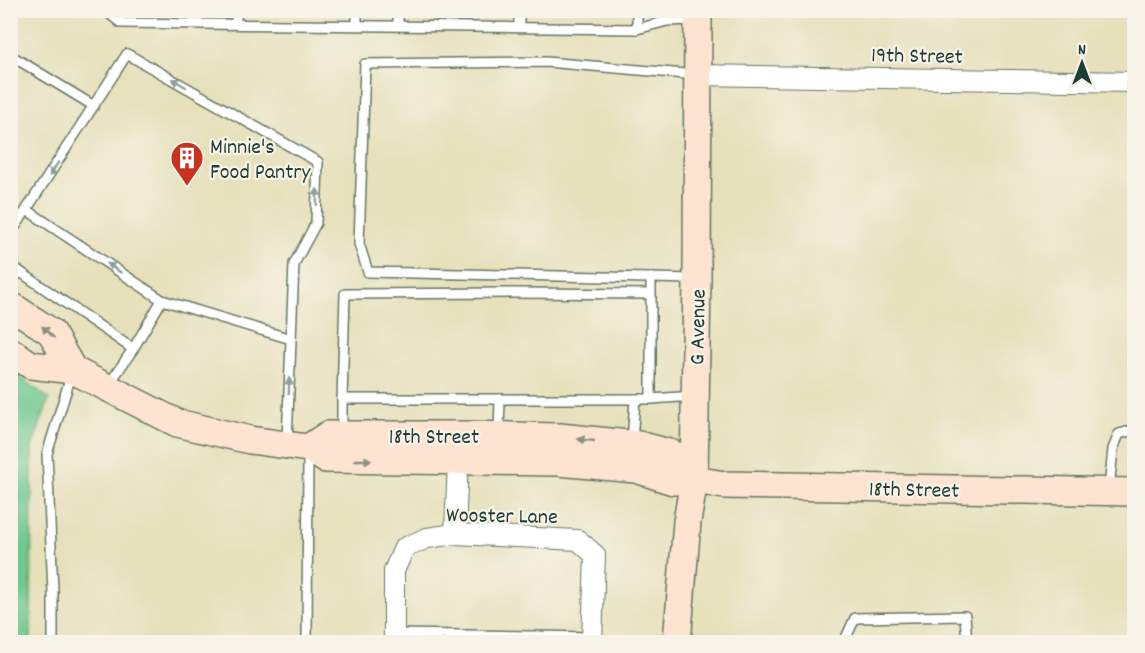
<svg xmlns="http://www.w3.org/2000/svg" width="1145" height="653" viewBox="0 0 1145 653" font-family="Dekko,sans-serif">
<style>
.green{fill:#6ec88f;stroke:#468262;stroke-width:1.5}
.lines{fill:none;stroke-linecap:round;stroke-linejoin:round}
.lane-casing{stroke:#657663;stroke-width:12}
.street-casing{stroke:#657663;stroke-width:22}
.secondary-casing{stroke:#657663;stroke-width:30}
.lane{stroke:#fff;stroke-width:9}
.street{stroke:#fff;stroke-width:20}
.secondary{stroke:#fde4d0;stroke-width:27}
.oneway{fill:#8f9e9a}
.oneway2{fill:#8e9082}
.labels{text-anchor:middle;stroke-width:4.5;stroke-linejoin:round;paint-order:stroke}
.street-label{font-size:22px;fill:#1f3d34;stroke:#f7f3e8}
.poi-label{font-size:22px;fill:#1f3d34;stroke:#f7f3e8;text-anchor:start}
</style>
<rect width="100%" height="100%" fill="#f7f3e8"/>
<filter id="ink" filterUnits="userSpaceOnUse"><feTurbulence type="fractalNoise" baseFrequency=".0167" numOctaves="2"/><feDisplacementMap in="SourceGraphic" scale="12" xChannelSelector="R" yChannelSelector="G"/><feConvolveMatrix kernelMatrix="1 2 1 2 8 2 1 2 1" color-interpolation-filters="sRGB"/></filter>
<filter id="wash" filterUnits="userSpaceOnUse"><feTurbulence type="fractalNoise" baseFrequency=".008" numOctaves="4" result="noise"/><feDisplacementMap in="SourceGraphic" scale="24" xChannelSelector="R" yChannelSelector="G"/><feGaussianBlur stdDeviation="1.35" result="paint"/><feColorMatrix in="noise" values="0 0 0 0 0 0 0 0 0 0 0 0 0 0 0 0 0 1.4 0 .05"/><feComposite in="paint" operator="in"/></filter>
<g filter="url(#wash)">
<rect width="100%" height="100%" fill="#e6e0bb"/>
<polygon class="green" points="11,370 49,399 32,447 31,642 11,642"/>
</g>
<g filter="url(#ink)">
<g class="lines">
<g class="lane-casing">
<g id="lane">
<polyline points="111,10 111,15 121,23 637,29 667,21 694,20"/>
<polyline points="236,24 236,10"/>
<polyline points="357,25 357,10"/>
<polyline points="398,25 398,10"/>
<polyline points="519,27 519,10"/>
<polyline points="637,29 637,10"/>
<polyline points="10,55 94,106"/>
<polyline points="27,210 162,300"/>
<polyline points="10,235 127,54 318,162 316,223 294,264 287,442"/>
<polyline points="10,265 133,349"/>
<polyline points="651,278 651,399 342,399 345,294 513,293 651,294"/>
<polyline points="695,279 368,272 359,244 365,64 546,62 697,75"/>
<polyline points="108,386 133,349 162,300 291,339"/>
<polyline points="651,399 694,396"/>
<polyline points="342,433 342,399"/>
<polyline points="499,433 500,399"/>
<polyline points="632,442 635,399"/>
<polyline points="1109,489 1113,449 1119,434 1134,430"/>
<polyline points="394,634 592,637"/>
<polyline points="53,642 53,591 47,454 72,372"/>
<polyline points="307,642 308,453"/>
<polyline points="844,642 855,618 965,616 967,642"/>
</g>
</g>
<g class="street-casing">
<g id="street">
<polyline points="698,75 1134,82"/>
<polyline points="455,534 458,460"/>
<polyline points="394,642 394,571 404,548 427,538 455,534 578,540 595,555 592,642"/>
</g>
</g>
<g class="secondary-casing">
<g id="secondary">
<polyline points="10,305 51,332 73,370"/>
<polyline points="10,351 31,365 73,370 177,423 250,440 308,448 325,459 558,462 636,469 673,481 694,480 725,485 1134,492"/>
<polyline points="308,448 328,435 468,435 559,437 639,445 673,454 694,480"/>
<polyline points="677,642 687,522 694,480 697,279 698,10"/>
</g>
</g>
<use href="#lane" class="lane"/>
<use href="#street" class="street"/>
<use href="#secondary" class="secondary"/>
</g>
<defs><path id="oneway-solid" d="M-6-.8H1V-3.2L6.5 0L1 3.2V.8H-6Z" transform="scale(1.5)"/></defs>
<g class="oneway">
<use href="#oneway-solid" transform="translate(179 83) rotate(-150)"/>
<use href="#oneway-solid" transform="translate(54 169) rotate(122)"/>
<use href="#oneway-solid" transform="translate(317 197) rotate(-88)"/>
<use href="#oneway-solid" transform="translate(114 268) rotate(-146)"/>
<use href="#oneway-solid" transform="translate(289 386) rotate(-88)"/>
</g>
<g class="oneway2">
<use href="#oneway-solid" transform="translate(48 332) rotate(-136)"/>
<use href="#oneway-solid" transform="translate(586 440) rotate(-174)"/>
<use href="#oneway-solid" transform="translate(363 460)"/>
</g>
</g>
<defs>
<g id="building-pin" transform="scale(1.725)"><path d="M0 17L-7.5 6A9.5 9.5 0 1 1 7.5 6Z" fill="#c8321e" stroke="#f7f3e8"/><path d="M-4-6H4V6H1V3H-1V6H-4ZM-2.5-4.3h1.7v1.8h-1.7ZM.8-4.3h1.7v1.8H.8ZM-2.5-1h1.7V.8h-1.7ZM.8-1h1.7V.8H.8Z" fill="#fff"/></g>
</defs>
<g fill-rule="evenodd">
<use href="#building-pin" x="187" y="158"/>
</g>
<g class="labels">
<g class="street-label">
<text transform="translate(917 54) rotate(1)" y="8">19th Street</text>
<text transform="translate(696 327) rotate(-89)" y="8">G Avenue</text>
<text x="434" y="443">18th Street</text>
<text transform="translate(914 488) rotate(1)" y="8">18th Street</text>
<text transform="translate(502 514) rotate(1)" y="8">Wooster Lane</text>
</g>
<g class="poi-label">
<text x="210" y="153">Minnie's<tspan x="210" dy="25">Food Pantry</tspan></text>
</g>
</g>
<rect width="1145" height="653" fill="none" stroke="#f7f3e8" stroke-width="36"/>
<g transform="translate(1082 63)" stroke="#f7f3e8" stroke-width="4.5" paint-order="stroke">
<path d="M0-4.5L10 22L0 15L-10 22Z" fill="#1f3d34"/>
<text y="-9" font-size="16" font-weight="bold" text-anchor="middle" fill="#1f3d34">N</text>
</g>
</svg>
